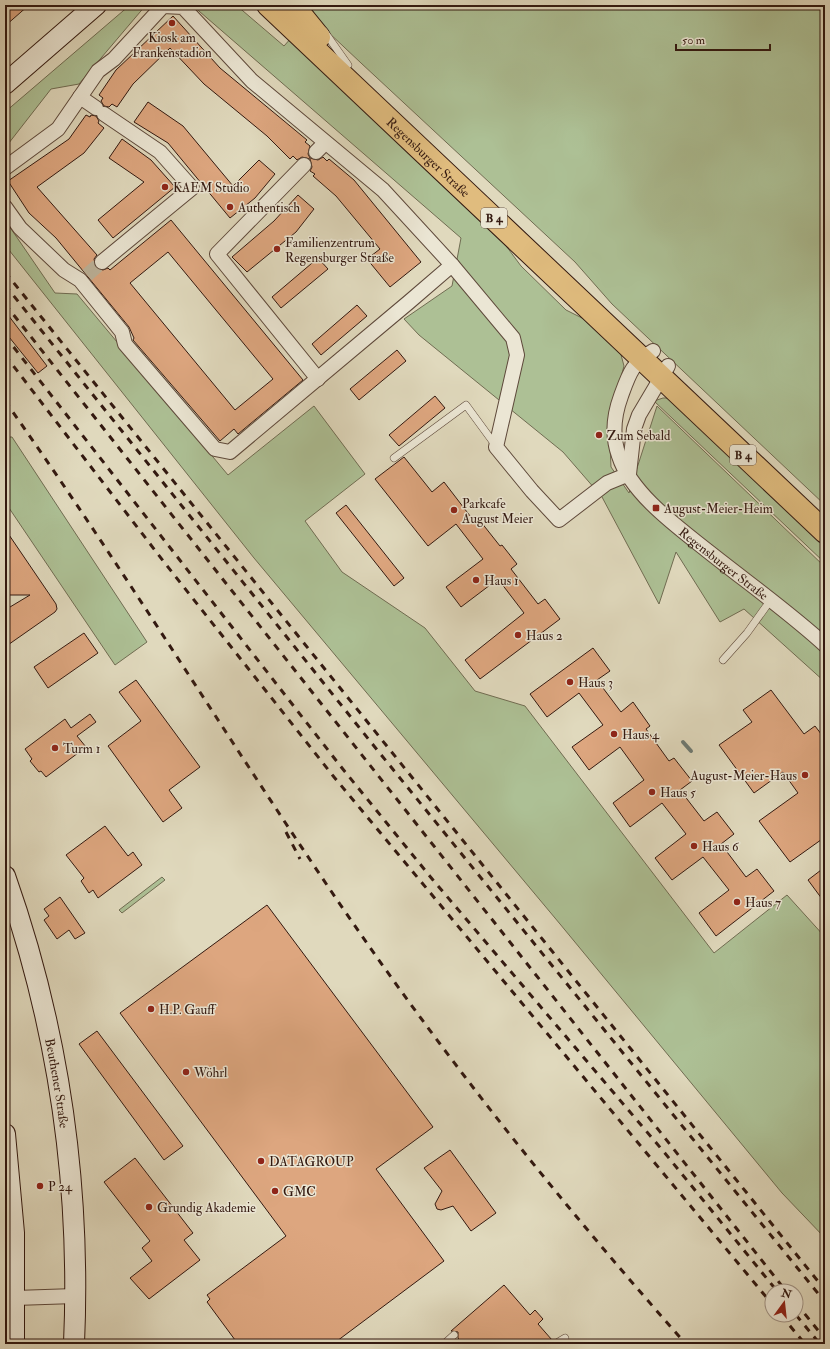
<svg xmlns="http://www.w3.org/2000/svg" width="830" height="1349" viewBox="0 0 830 1349" font-family="'IM FELL Double Pica',serif">
<style>
.green{fill:#adc095;stroke:#706c52}
.lines{fill:none;stroke-linecap:round;stroke-linejoin:round}
.stream{stroke:#6d7a73;stroke-width:4}
.building{fill:#dda67f;stroke:#331910;fill-rule:evenodd}
.street-tunnel{stroke:#bdb39a;stroke-width:14;stroke-dasharray:14 7;stroke-linecap:butt}
.lane-casing{stroke:#5e493b;stroke-width:8}
.street-casing{stroke:#5e493b;stroke-width:16}
.secondary-casing{stroke:#331910;stroke-width:22}
.primary-casing{stroke:#331910;stroke-width:24}
.lane{stroke:#ebe6d4;stroke-width:7}
.street{stroke:#ebe6d4;stroke-width:14}
.secondary{stroke:#ebe6d4;stroke-width:20}
.primary{stroke:#e0bc7e;stroke-width:22}
.rail{stroke:#331910;stroke-width:3;stroke-dasharray:7 7;stroke-linecap:butt}
.poi-dot{fill:#8f2418;stroke:#ebe6d4;stroke-width:1.5}
.labels{text-anchor:middle;stroke-width:3;stroke-linejoin:round;paint-order:stroke}
.shield{fill:#ebe6d4;stroke:#6a564b;stroke-width:1}
.shield-label{font-size:12px;font-weight:bold;fill:#331910}
.poi-label{font-size:13px;fill:#331910;stroke:#ebe6d4;text-anchor:start}
.street-label{font-size:13px;fill:#331910;stroke:#ebe6d4}
</style>
<rect width="100%" height="100%" fill="#e0d9bd"/>
<filter id="stains"><feTurbulence type="fractalNoise" baseFrequency=".005" numOctaves="4"/><feColorMatrix values="0 0 0 0 .2 0 0 0 0 .09 0 0 0 0 .02 0 0 0 .5 -.17"/></filter>
<radialGradient id="worn" r=".72"><stop offset=".6" stop-color="#630" stop-opacity="0"/><stop offset="1" stop-color="#630" stop-opacity=".3"/></radialGradient>
<g class="green">
<polygon points="130,5 146,5 79,84 51,89 5,148 5,112"/>
<polygon points="192,5 236,5 284,46 292,37 495,231 521,266 566,310 586,320 620,351 624,366 609,422 611,467 629,493 657,406 825,567 825,682 744,609 720,622 676,552 659,604 602,497 563,452 419,335 404,319 452,286 461,238"/>
<polygon points="308,5 825,5 825,505 612,304 575,262 361,63 327,31"/>
<polygon points="5,220 55,293 77,294 228,475 314,406 365,474 305,521 342,572 425,628 475,691 525,706 714,953 787,895 825,937 825,1238 782,1193 560,924 254,558 5,245"/>
<polygon points="663,398 669,398 825,542 825,563 654,401"/>
<polygon points="5,437 12,437 147,642 115,665 5,502"/>
<polygon points="162,877 165,880 122,913 119,910"/>
</g>
<g class="lines">
<polyline class="stream" points="683,742 691,751"/>
</g>
<g class="building">
<polygon points="5,5 29,5 5,26"/>
<polygon points="173,16 220,68 307,140 305,142 310,146 308,154 310,158 318,160 323,157 327,161 329,159 354,180 421,262 390,287 367,259 380,249 336,196 313,176 315,174 310,171 312,167 310,159 302,157 297,160 293,156 290,159 267,136 204,84 170,48 133,84 117,107 112,104 109,107 104,106 101,101 103,98 99,95 116,70"/>
<polygon points="148,102 183,126 233,186 259,160 275,174 255,198 230,218 168,143 134,122"/>
<path d="M 86,115 L 90,117 L 91,115 L 96,116 L 99,121 L 98,123 L 104,128 L 84,153 L 37,187 L 97,255 L 94,259 L 96,268 L 103,270 L 108,268 L 110,270 L 171,220 L 303,380 L 238,434 L 234,429 L 220,441 L 133,340 L 134,338 L 129,327 L 56,238 L 29,213 L 8,181 L 69,139 ZM 168,252 L 273,379 L 235,410 L 130,283 Z"/>
<polygon points="122,139 151,160 175,187 113,238 98,220 144,182 109,158"/>
<polygon points="298,195 314,209 296,232 247,272 232,257 274,221"/>
<polygon points="318,258 328,269 281,308 272,297"/>
<polygon points="357,305 367,316 321,355 312,344"/>
<polygon points="5,311 47,366 38,373 5,332"/>
<polygon points="397,350 406,361 359,400 350,389"/>
<polygon points="435,396 445,408 399,446 389,435"/>
<polygon points="404,457 432,492 444,482 477,525 481,522 500,546 502,545 517,564 511,569 538,604 545,599 560,619 480,679 465,660 524,613 498,579 461,607 446,587 483,559 456,524 428,546 375,479"/>
<polygon points="346,505 404,578 394,586 336,513"/>
<polygon points="5,529 56,604 57,609 55,612 5,647 5,610 30,595 5,595"/>
<polygon points="84,633 98,653 48,688 34,667"/>
<polygon points="593,648 610,671 597,680 621,712 633,702 650,726 646,729 669,761 674,758 692,781 680,790 704,821 717,812 734,834 721,844 746,877 757,869 774,891 716,936 699,913 729,890 703,857 672,880 655,858 686,834 662,803 630,827 613,803 644,780 620,747 589,770 572,747 603,725 579,693 547,717 530,694"/>
<polygon points="136,680 200,767 169,790 182,808 163,822 108,746 141,721 119,692"/>
<polygon points="771,690 804,734 815,726 825,739 825,837 790,862 759,821 798,793 783,772 754,793 719,745 752,722 743,710"/>
<polygon points="90,714 96,722 77,736 86,747 46,777 41,771 39,772 30,761 32,759 25,749 65,719 71,728"/>
<polygon points="105,826 128,856 133,852 142,865 98,898 93,890 89,893 81,881 84,878 66,855"/>
<polygon points="825,867 825,903 808,880"/>
<polygon points="60,897 85,933 75,939 69,930 57,939 44,920 49,916 44,909"/>
<polygon points="267,905 433,1127 376,1169 444,1261 333,1344 238,1344 207,1302 210,1299 207,1295 286,1236 120,1013"/>
<polygon points="97,1031 183,1146 164,1160 79,1044"/>
<polygon points="450,1150 496,1213 471,1231 453,1206 441,1210 437,1209 435,1204 442,1191 424,1168"/>
<polygon points="135,1158 193,1233 184,1240 200,1260 149,1299 130,1278 152,1261 142,1248 150,1241 104,1182"/>
<polygon points="504,1285 530,1315 535,1310 543,1319 538,1324 552,1340 550,1344 463,1344 458,1338 458,1332 451,1331"/>
</g>
<g class="lines">
<polyline class="street-tunnel" points="87,275 102,262"/>
<g class="lane-casing">
<g id="lane">
<polyline points="324,31 348,65"/>
<polyline points="394,458 466,405 496,446"/>
<polyline points="723,660 747,633 770,601"/>
<polyline points="444,1344 454,1335"/>
<polyline points="555,1344 565,1338"/>
</g>
</g>
<g class="street-casing">
<g id="street">
<polyline points="80,97 96,108"/>
<polyline points="316,152 325,143"/>
<polyline points="304,165 217,254 318,379"/>
<polyline points="5,168 58,129 98,71 114,59 163,6 183,7 252,81 383,190 452,265"/>
<polyline points="5,207 20,228 64,270 80,280 122,332 125,344 215,449 230,452 409,302 452,265 513,338 517,355 496,447 532,491 559,520 607,483 629,474"/>
<polyline points="102,262 192,188 160,152 104,114"/>
<path id="s1" d="M 653,351 C 632,363 629,374 621,396 C 614,415 612,437 619,456 C 631,494 679,528 709,552 C 748,583 789,612 825,645"/>
<polyline points="629,474 634,429 639,415 668,366"/>
<polyline points="15,1298 75,1296"/>
</g>
</g>
<g class="secondary-casing">
<g id="secondary">
<polyline points="5,84 96,5"/>
<path id="s2" d="M 5,876 C 58,1026 81,1185 74,1344"/>
<polyline points="5,1134 14,1233 14,1344"/>
</g>
</g>
<g class="primary-casing">
<g id="primary">
<path id="s3" d="M 268,5 L 825,532"/>
<polyline points="293,5 319,37"/>
</g>
</g>
<use href="#lane" class="lane"/>
<use href="#street" class="street"/>
<use href="#secondary" class="secondary"/>
<use href="#primary" class="primary"/>
<g class="rail">
<polyline points="5,272 825,1290"/>
<polyline points="5,285 374,746 825,1302"/>
<polyline points="5,304 786,1291"/>
<polyline points="5,336 342,768 433,880 664,1152 777,1291"/>
<polyline points="5,355 164,562 334,777 772,1304"/>
<path d="M 5,401 C 118,560 220,727 329,888 C 437,1048 558,1200 686,1344"/>
<polyline points="286,832 300,859"/>
<polyline points="796,1303 825,1339"/>
<polyline points="781,1315 805,1344"/>
<polyline points="796,1315 820,1344"/>
</g>
</g>
<g class="poi-dot">
<circle cx="172" cy="23" r="4"/>
<circle cx="165" cy="187" r="4"/>
<circle cx="230" cy="207" r="4"/>
<circle cx="277" cy="249" r="4"/>
<circle cx="599" cy="435" r="4"/>
<rect x="652" y="504" width="8" height="8" rx="2"/>
<circle cx="454" cy="510" r="4"/>
<circle cx="476" cy="580" r="4"/>
<circle cx="518" cy="635" r="4"/>
<circle cx="570" cy="682" r="4"/>
<circle cx="614" cy="734" r="4"/>
<circle cx="55" cy="748" r="4"/>
<circle cx="805" cy="775" r="4"/>
<circle cx="652" cy="792" r="4"/>
<circle cx="694" cy="846" r="4"/>
<circle cx="737" cy="902" r="4"/>
<circle cx="151" cy="1009" r="4"/>
<circle cx="186" cy="1072" r="4"/>
<circle cx="261" cy="1161" r="4"/>
<circle cx="40" cy="1186" r="4"/>
<circle cx="275" cy="1191" r="4"/>
<circle cx="149" cy="1207" r="4"/>
</g>
<g class="labels">
<g class="shield">
<rect x="481" y="208" width="26" height="20" rx="3"/>
<rect x="730" y="445" width="26" height="20" rx="3"/>
</g>
<g class="shield-label">
<text x="494" y="222">B 4</text>
<text x="743" y="459">B 4</text>
</g>
<g class="poi-label">
<text x="172" y="42" text-anchor="middle">Kiosk am<tspan x="172" dy="15">Frankenstadion</tspan></text>
<text x="173" y="192">KAEM Studio</text>
<text x="238" y="212">Authentisch</text>
<text x="285" y="247">Familienzentrum<tspan x="285" dy="15">Regensburger Straße</tspan></text>
<text x="607" y="440">Zum Sebald</text>
<text x="462" y="508">Parkcafe<tspan x="462" dy="15">August Meier</tspan></text>
<text x="664" y="513">August-Meier-Heim</text>
<text x="484" y="585">Haus 1</text>
<text x="526" y="640">Haus 2</text>
<text x="578" y="687">Haus 3</text>
<text x="622" y="739">Haus 4</text>
<text x="63" y="753">Turm 1</text>
<text x="797" y="780" text-anchor="end">August-Meier-Haus</text>
<text x="660" y="797">Haus 5</text>
<text x="702" y="851">Haus 6</text>
<text x="745" y="907">Haus 7</text>
<text x="159" y="1014">H.P. Gauff</text>
<text x="194" y="1077">Wöhrl</text>
<text x="269" y="1166">DATAGROUP</text>
<text x="48" y="1191">P 24</text>
<text x="283" y="1196">GMC</text>
<text x="157" y="1212">Grundig Akademie</text>
</g>
<g class="street-label">
<text dy="5" stroke="none"><textPath href="#s3" startOffset="221">Regensburger Straße</textPath></text>
<text dy="5" stroke="none"><textPath href="#s1" startOffset="270">Regensburger Straße</textPath></text>
<text dy="5" stroke="none"><textPath href="#s2" startOffset="214">Beuthener Straße</textPath></text>
</g>
</g>
<rect width="830" height="1349" fill="none" stroke="#e0d9bd" stroke-width="20"/>
<rect x="6" y="6" width="818" height="1337" fill="none" stroke="#331910" stroke-width="2"/>
<rect x="10" y="10" width="810" height="1329" fill="none" stroke="#331910"/>
<g transform="translate(784 1303) rotate(15)"><circle r="19" fill="#ebe6d4" stroke="#a19486"/>
<path d="M0-3L7 15L0 10L-7 15Z" fill="#8f2418"/>
<text y="-6" font-size="11" font-weight="bold" text-anchor="middle" fill="#331910">N</text>
</g>
<path d="M676 44v6h94v-6" fill="none" stroke="#331910" stroke-width="2"/>
<text x="682" y="44" font-size="12" fill="#331910" stroke="#ebe6d4" stroke-width="3" paint-order="stroke">50 m</text>
<rect width="100%" height="100%" filter="url(#stains)"/>
<rect width="100%" height="100%" fill="url(#worn)"/>
</svg>
